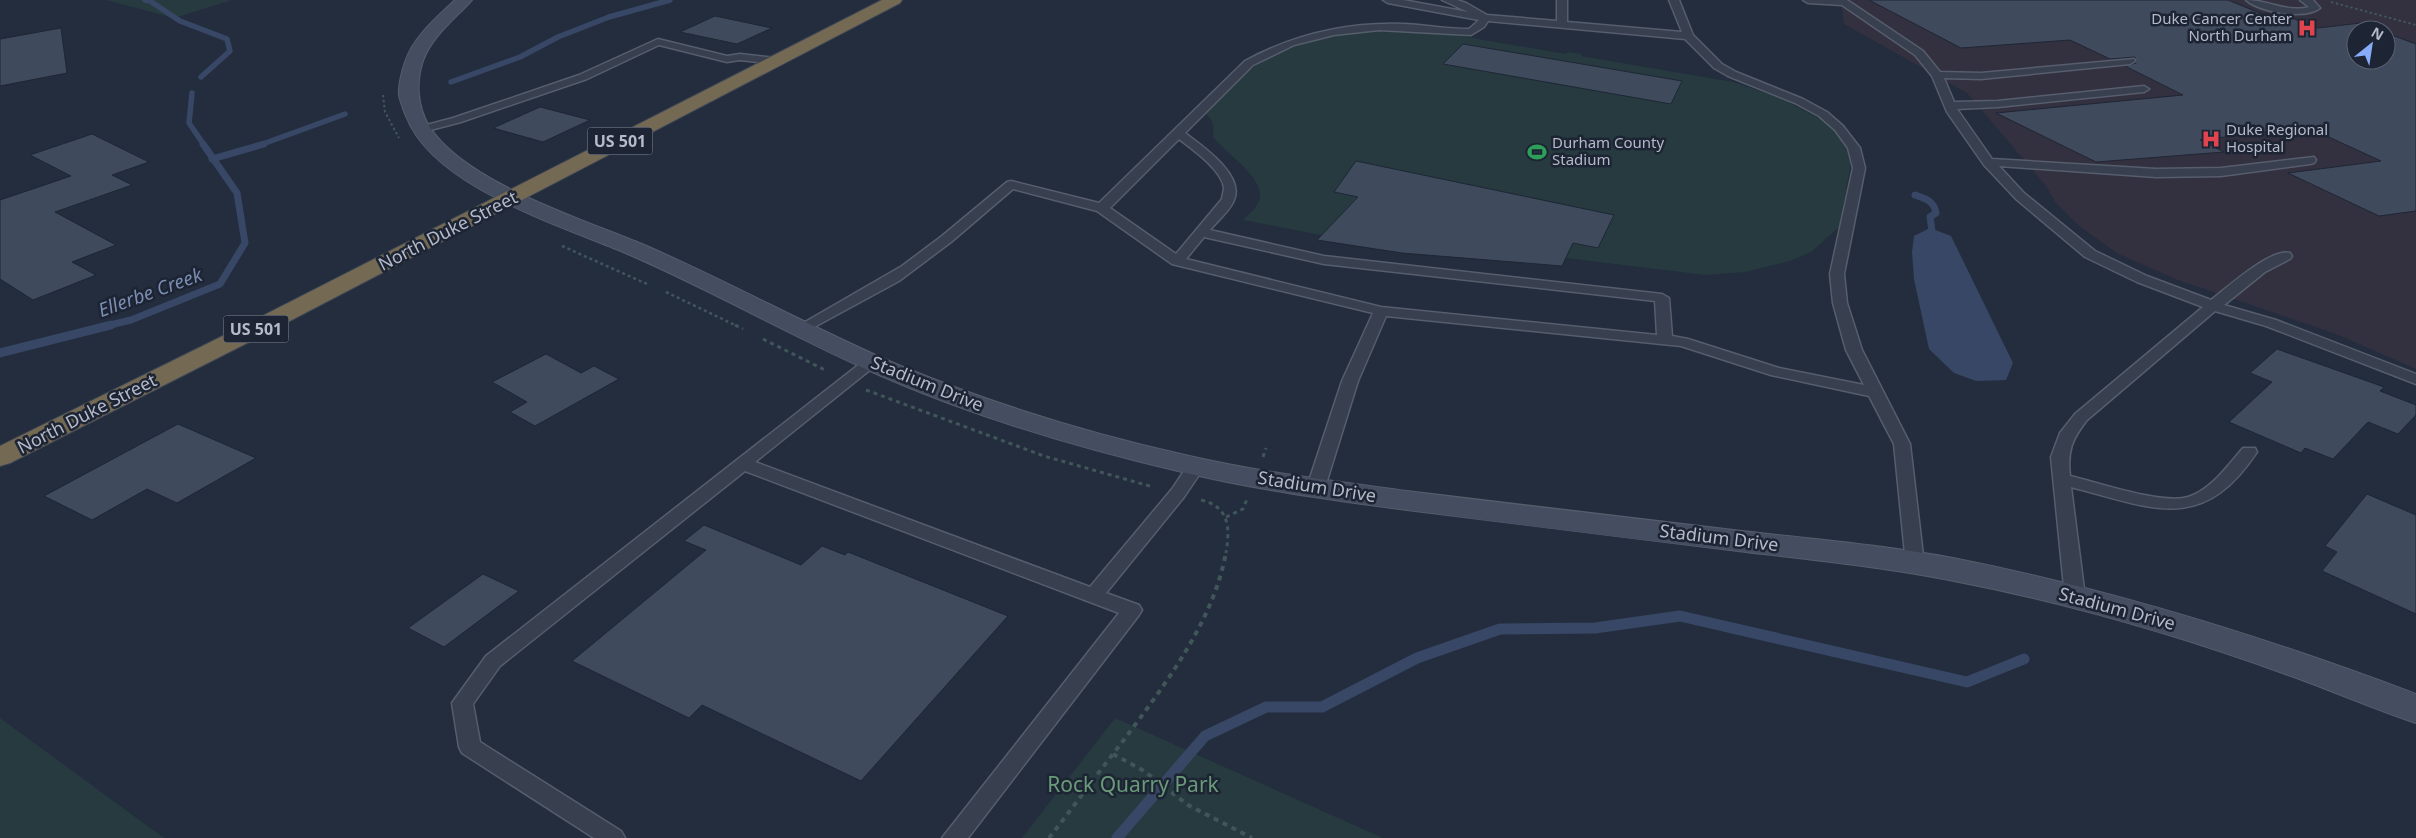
<svg xmlns="http://www.w3.org/2000/svg" width="2416" height="838" viewBox="0 0 2416 838" font-family="'Noto Sans',sans-serif">
<style>
.medical{fill:#33303f;fill-rule:evenodd}
.green{fill:#263a3f}
.water{fill:#374765}
.lines{fill:none;stroke-linecap:round;stroke-linejoin:round}
.stream-far3{stroke:#374765;stroke-width:5.5}
.stream-far2{stroke:#374765;stroke-width:7}
.stream-far1{stroke:#374765;stroke-width:9}
.stream{stroke:#374765;stroke-width:11}
.building{fill:#3f4b5d;stroke:#1f2635}
.lane-casing{stroke:#565d6c;stroke-width:3}
.secondary-casing{stroke:#565d6c;stroke-width:2}
.highway-casing{stroke:#404756;stroke-width:2}
.path-far3{stroke:#415659;stroke-width:2;stroke-dasharray:2.5 2.5;stroke-linecap:butt}
.path-far2{stroke:#415659;stroke-width:2.5;stroke-dasharray:3 3;stroke-linecap:butt}
.path-far1{stroke:#415659;stroke-width:3;stroke-dasharray:4 4;stroke-linecap:butt}
.path{stroke:#415659;stroke-width:4;stroke-dasharray:5 5;stroke-linecap:butt}
.lane{fill:#383f4e;fill-rule:evenodd}
.secondary{fill:#454e61;fill-rule:evenodd}
.highway{fill:#746a54;fill-rule:evenodd}
.labels{text-anchor:middle;stroke-width:5;stroke-linejoin:round;paint-order:stroke}
.far-poi-label{font-size:15px;fill:#b4bac9;stroke:#1d2433;text-anchor:start}
.shield{fill:#1d2433;stroke:#878d9c;stroke-width:1}
.shield-label{font-size:16px;font-weight:bold;fill:#b4bac9}
.street-label{font-size:18px;fill:#b4bac9;stroke:#1d2433}
.water-label{font-size:19px;font-style:italic;fill:#7b8eb2;stroke:#1d2433}
.near-park-label{font-size:21px;fill:#6a9b79;stroke:#1d2433}
</style>
<rect width="100%" height="100%" fill="#232d3e"/>
<path class="medical" d="M 1841,0 L 2416,0 L 2416,369 L 2336,334 L 2178,280 L 2118,254 L 2079,226 L 2055,202 L 2046,186 L 1967,93 L 1844,24 ZM 2356,30 L 2386,30 L 2386,60 L 2356,60 Z"/>
<g class="green">
<polygon points="106,0 232,0 174,18"/>
<path d="M 1399,29 L 1449,34 L 1566,54 L 1568,52 L 1582,54 L 1581,56 L 1733,82 L 1778,97 L 1828,123 L 1841,137 L 1850,157 L 1850,169 L 1839,227 L 1811,252 L 1790,261 L 1745,272 L 1705,275 L 1566,258 L 1402,253 L 1318,240 L 1321,235 L 1243,220 C 1249,214 1258,207 1260,198 C 1263,176 1225,153 1213,137 C 1214,127 1214,122 1207,115 L 1208,109 C 1226,92 1258,60 1279,50 C 1316,32 1359,30 1399,29 Z"/>
<polygon points="0,718 164,838 0,838"/>
<polygon points="1115,718 1383,838 1022,838"/>
</g>
<polygon class="water" points="1930,228 1951,236 2013,363 2006,380 1976,381 1954,373 1929,349 1914,279 1912,252 1914,236"/>
<g class="lines">
<g class="stream-far3">
<polyline points="145,0 150,1 180,21 227,39 230,51 201,77"/>
<polyline points="451,82 520,57 558,37 609,17 670,0"/>
<polyline points="192,93 189,123 204,145"/>
<polyline points="260,145 345,114"/>
</g>
<g class="stream-far2">
<polyline points="212,159 264,144"/>
<path d="M 1915,195 C 1926,199 1934,201 1936,213 L 1930,217 L 1933,238"/>
<polyline points="106,326 131,320 220,284 245,243 237,193 203,144"/>
</g>
<polyline class="stream-far1" points="0,353 111,325"/>
<polyline class="stream" points="1117,838 1205,736 1266,707 1322,707 1417,658 1500,629 1595,628 1680,616 1967,682 2024,659"/>
</g>
<g class="building">
<polygon points="1869,0 2228,0 2284,23 2284,15 2318,28 2361,23 2378,30 2356,30 2356,60 2386,60 2386,33 2416,44 2416,211 2379,216 2288,173 2381,161 2307,127 2200,140 2224,152 2096,162 1996,113 2183,95 2125,66 2136,63 2135,57 2110,59 2070,40 1961,48"/>
<polygon points="715,16 772,28 737,44 680,32"/>
<polygon points="61,28 67,73 0,86 0,39"/>
<polygon points="1463,44 1570,62 1682,81 1671,104 1443,64"/>
<polygon points="540,107 590,120 543,142 493,128"/>
<polygon points="92,134 149,162 112,175 132,185 55,212 116,245 72,262 96,275 33,300 0,279 0,200 71,176 30,155"/>
<polygon points="1356,161 1614,215 1598,248 1573,243 1562,266 1402,253 1317,240 1358,197 1334,192"/>
<polygon points="2277,349 2384,387 2380,391 2416,405 2416,415 2398,434 2368,422 2333,459 2305,448 2301,453 2229,422 2272,382 2250,373"/>
<polygon points="546,354 581,373 594,366 619,379 535,426 510,412 527,402 492,382"/>
<polygon points="178,424 256,458 177,503 147,489 92,520 44,496"/>
<polygon points="2367,494 2416,515 2416,614 2322,571 2337,552 2325,546"/>
<polygon points="704,525 801,565 822,546 845,555 848,552 1008,616 861,781 702,705 689,718 572,661 706,550 684,541"/>
<polygon points="483,574 519,591 444,647 408,628"/>
</g>
<g class="lines">
<g class="lane-casing">
<g id="lane">
<path d="M 1383,0 L 1403,0 L 1468,12 L 1442,0 L 1457,0 L 1466,3 L 1487,15 L 1557,21 L 1557,0 L 1567,0 L 1567,22 L 1682,32 L 1669,0 L 1679,0 L 1693,35 L 1722,64 L 1736,72 L 1803,99 L 1827,112 L 1843,126 L 1860,148 L 1865,168 L 1844,274 L 1847,303 L 1862,350 L 1910,444 L 1924,564 L 1922,569 L 1915,570 L 1908,569 L 1906,564 L 1894,444 L 1869,396 L 1771,375 L 1681,346 L 1386,316 L 1358,381 L 1325,487 L 1322,491 L 1310,491 L 1307,487 L 1342,381 L 1373,313 L 1172,264 L 1097,211 L 1013,189 L 951,242 L 899,281 L 805,332 L 800,333 L 793,329 L 902,266 L 942,236 L 1007,182 L 1011,181 L 1099,203 L 1245,61 C 1295,34 1347,22 1404,24 C 1426,25 1447,29 1469,29 L 1479,20 L 1388,3 ZM 1488,21 L 1685,39 L 1714,68 L 1728,76 L 1795,103 L 1819,116 L 1835,130 L 1848,148 L 1853,168 L 1830,274 L 1833,303 L 1846,350 L 1864,385 L 1779,368 L 1688,339 L 1672,336 L 1669,298 L 1662,294 L 1324,256 L 1210,230 C 1217,221 1230,211 1234,200 C 1245,175 1202,146 1185,133 L 1253,65 L 1294,45 L 1334,35 L 1379,30 L 1471,35 L 1484,27 ZM 1179,139 C 1192,149 1222,170 1224,188 C 1224,191 1222,196 1222,199 L 1176,254 L 1110,208 ZM 1204,237 L 1324,264 L 1655,301 L 1657,335 L 1381,307 L 1186,259 Z"/>
<path d="M 1803,0 L 1847,0 L 1923,51 L 1940,72 L 1981,73 L 2134,59 L 2135,61 L 2130,64 L 1981,79 L 1944,78 L 1954,102 L 1998,101 L 2144,86 L 2149,89 L 2144,92 L 1998,107 L 1957,109 L 1992,159 L 2156,169 L 2221,168 L 2314,157 L 2316,160 L 2314,163 L 2310,164 L 2221,176 L 2156,177 L 1999,166 L 2024,193 L 2095,251 L 2147,276 L 2211,300 C 2227,288 2270,248 2290,253 L 2292,256 L 2290,259 L 2265,272 L 2224,305 L 2276,320 L 2416,374 L 2416,384 L 2266,326 L 2215,311 L 2087,420 C 2072,439 2067,451 2070,476 C 2097,482 2162,505 2188,497 C 2211,490 2228,465 2243,448 L 2255,448 L 2257,452 C 2202,535 2152,508 2071,487 L 2085,597 L 2082,602 L 2075,604 L 2068,602 L 2065,597 L 2051,457 L 2060,433 L 2075,414 L 2203,307 L 2137,282 L 2085,257 L 2016,199 L 1984,165 L 1947,112 L 1932,76 L 1915,55 L 1842,5 L 1808,3 Z"/>
<path d="M 2246,0 C 2268,0 2288,13 2309,7 L 2300,0 L 2313,0 L 2320,8 C 2305,20 2260,12 2246,0 Z"/>
<polygon points="658,39 727,56 740,54 776,58 781,61 776,64 740,60 727,62 659,45 587,79 461,122 423,132 417,129 419,127 453,118 579,75"/>
<polygon points="871,357 876,359 879,362 876,365 755,462 1090,587 1172,489 1190,462 1202,462 1205,466 1184,497 1106,593 1139,605 1142,610 1139,615 968,838 942,838 1119,613 745,471 500,666 473,704 480,742 621,831 625,838 594,838 462,753 459,747 452,703 486,656 866,359"/>
</g>
</g>
<g class="secondary-casing">
<path id="secondary" d="M 455,0 L 472,0 C 456,18 431,37 423,61 C 416,82 417,106 429,126 C 464,182 582,219 642,244 C 728,281 810,327 896,364 C 990,403 1087,433 1185,455 C 1258,472 1333,481 1407,491 C 1518,505 1630,518 1742,531 C 1812,539 1883,545 1953,558 C 2111,589 2265,637 2416,694 L 2416,723 C 2373,709 2331,690 2288,675 C 2178,635 2064,602 1949,580 C 1882,567 1814,560 1746,552 C 1633,539 1520,525 1407,510 C 1332,500 1256,490 1182,472 C 1079,448 977,418 879,375 C 792,337 710,289 623,252 C 559,225 432,186 406,116 C 405,114 399,98 399,95 C 398,87 402,70 405,62 C 413,37 437,17 455,0 Z"/>
</g>
<g class="highway-casing">
<polygon id="highway" points="882,0 902,0 900,3 257,338 10,463 0,466 0,446 239,328"/>
</g>
<g class="path-far3">
<polyline points="2331,2 2416,25"/>
<polyline points="383,95 385,112 399,138"/>
</g>
<g class="path-far2">
<polyline points="562,246 647,284"/>
<polyline points="666,292 737,326"/>
</g>
<g class="path-far1">
<polyline points="735,325 743,329"/>
<polyline points="763,339 827,371"/>
<polyline points="866,390 1044,456 1153,487"/>
<polyline points="1263,457 1266,448"/>
<path d="M 1201,500 C 1230,507 1230,528 1226,553"/>
<polyline points="1226,517 1243,509 1247,499"/>
</g>
<g class="path">
<polyline points="1113,754 1144,771 1188,805 1252,838"/>
<path d="M 1049,838 C 1074,806 1098,773 1123,741 C 1164,686 1214,621 1226,552"/>
</g>
<use href="#lane" class="lane"/>
<use href="#secondary" class="secondary"/>
<use href="#highway" class="highway"/>
</g>
<defs>
<g id="hospital-bare" transform="scale(1.5)"><path d="M-5-5h3v3.5h4V-5h3V5h-3V1.5h-4V5h-3Z" fill="#e0444e" stroke="#1d2433" stroke-width="2.5" paint-order="stroke"/></g>
<g id="stadium-bare" transform="scale(1.5)"><path d="M0-5a6.5 5 0 1 0 0 10a6.5 5 0 1 0 0-10ZM-3.5-1.8h7v3.6h-7Z" fill="#2e9e5b" stroke="#1d2433" stroke-width="2.5" paint-order="stroke"/></g>
</defs>
<g fill-rule="evenodd">
<use href="#hospital-bare" x="2307" y="28"/>
<use href="#hospital-bare" x="2211" y="139"/>
<use href="#stadium-bare" x="1537" y="152"/>
</g>
<g class="labels">
<g class="far-poi-label">
<text x="2292" y="24" text-anchor="end">Duke Cancer Center<tspan x="2292" dy="17">North Durham</tspan></text>
<text x="2226" y="135">Duke Regional<tspan x="2226" dy="17">Hospital</tspan></text>
<text x="1552" y="148">Durham County<tspan x="1552" dy="17">Stadium</tspan></text>
</g>
<g class="shield">
<rect x="587.5" y="127.5" width="65" height="27" rx="4"/>
<rect x="223.5" y="315.5" width="65" height="27" rx="4"/>
</g>
<g class="shield-label">
<text x="620" y="147">US 501</text>
<text x="256" y="335">US 501</text>
</g>
<g class="street-label">
<text transform="translate(448 231) rotate(-27)" y="6">North Duke Street</text>
<text transform="translate(927 384) rotate(22)" y="6">Stadium Drive</text>
<text transform="translate(87 414) rotate(-27)" y="6">North Duke Street</text>
<text transform="translate(1317 487) rotate(9)" y="6">Stadium Drive</text>
<text transform="translate(1719 538) rotate(7)" y="6">Stadium Drive</text>
<text transform="translate(2117 609) rotate(15)" y="6">Stadium Drive</text>
</g>
<g class="water-label">
<text transform="translate(150 292) rotate(-20)" y="7">Ellerbe Creek</text>
</g>
<g class="near-park-label">
<text x="1133" y="792">Rock Quarry Park</text>
</g>
</g>
<g transform="translate(2371 45) rotate(30)"><circle r="24" fill="#1d2433" stroke="#59606f"/>
<path d="M0-4L9 19L0 12L-9 19Z" fill="#88acfa"/>
<text y="-8" font-size="14" font-weight="bold" text-anchor="middle" fill="#b4bac9">N</text>
</g>
</svg>
